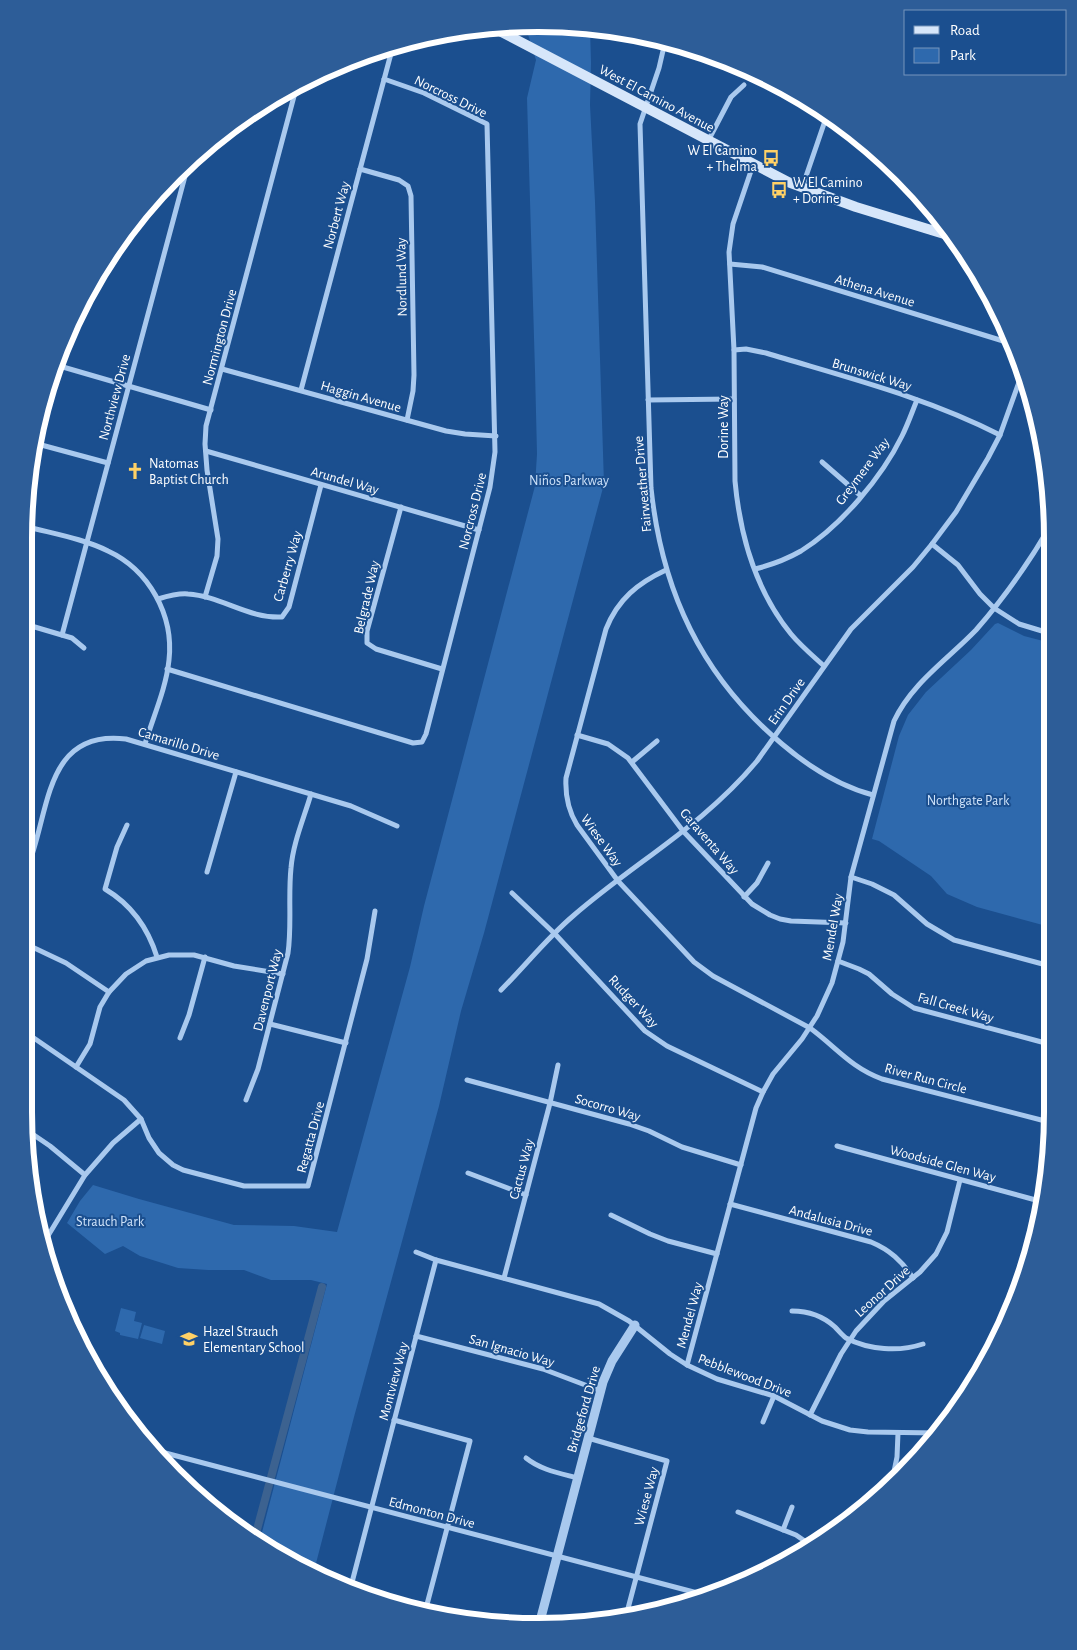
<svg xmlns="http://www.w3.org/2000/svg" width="1077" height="1650" viewBox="0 0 1077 1650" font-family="'Alegreya Sans',sans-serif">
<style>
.green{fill:#2e69ad}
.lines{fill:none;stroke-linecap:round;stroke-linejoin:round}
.canal{stroke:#3c6290;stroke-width:8}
.minor{stroke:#a9c9ee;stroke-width:5}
.tertiary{stroke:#a9c9ee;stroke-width:9}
.secondary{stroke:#d6e6fa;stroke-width:10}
.labels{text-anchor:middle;stroke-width:4;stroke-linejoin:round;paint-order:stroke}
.street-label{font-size:14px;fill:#fff;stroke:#1b4f8f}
.poi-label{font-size:14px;fill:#fff;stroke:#1b4f8f;text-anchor:start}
.park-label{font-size:14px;fill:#cfe3fa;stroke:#1b4f8f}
.rim{fill:none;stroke:#fff;stroke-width:6}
</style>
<rect width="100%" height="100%" fill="#1b4f8f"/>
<g class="green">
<polygon points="525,25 590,28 591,63 590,105 595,202 604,484 484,933 461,1011 439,1106 354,1417 314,1571 260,1540 327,1284 311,1280 271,1280 244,1270 208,1270 178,1268 140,1256 123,1246 105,1254 67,1223 80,1201 93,1185 139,1199 234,1225 294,1226 337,1232 410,967 424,906 535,486 537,454 535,371 527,98 536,60"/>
<polygon points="998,623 1024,636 1051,643 1050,927 977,907 947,894 931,876 879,841 872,839 899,736 908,715 926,692 971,650 995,624"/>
<polygon points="121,1308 136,1312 134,1321 142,1323 138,1339 120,1335 120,1333 115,1331"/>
<polygon points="144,1325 165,1331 162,1344 140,1338"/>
</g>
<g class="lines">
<polyline class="canal" points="255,1537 322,1287"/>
<g class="minor">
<path d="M 665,42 L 659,68 L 640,124 L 651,488 C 662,591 701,676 782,744 C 809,767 839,786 873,795"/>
<polyline points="708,141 731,97 744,85"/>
<path d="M 753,165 L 733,224 L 729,252 L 734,350 L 735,481 C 740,535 756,591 791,634 C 801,646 813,656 824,666"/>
<polyline points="360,169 399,180 408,186 411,196 414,375 413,391 407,420"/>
<polyline points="802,188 827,115"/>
<polyline points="730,264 762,267 1013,344"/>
<path d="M 734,350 L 746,349 L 766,353 C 845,377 926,397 1000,435"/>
<polyline points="56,365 211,410"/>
<polyline points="222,369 446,431 465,434 496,436"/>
<polyline points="301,390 393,46"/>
<polyline points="648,400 734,399"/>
<polyline points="34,443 108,463"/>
<polyline points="206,451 479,530"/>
<polyline points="822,462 861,496"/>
<polyline points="401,507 367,631 367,643 376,649 442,669"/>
<path d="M 28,527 C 55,534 84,539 108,551 C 149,570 174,615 169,660 C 166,689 153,717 145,744"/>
<polyline points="932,544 958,565 980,594 994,608 1019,624 1052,634"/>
<path d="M 755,569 C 771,565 787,559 801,551 C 841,526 882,477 902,436 C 908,424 912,412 917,400"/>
<path d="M 666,570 C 638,583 618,599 606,629 L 566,778 C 565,796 568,810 577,825 L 618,881 L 694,962 L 713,976 L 810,1028 C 836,1047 850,1067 882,1079 L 1049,1122"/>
<polyline points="205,597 217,556 218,539 207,470 205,444 206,426 297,85"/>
<path d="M 158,599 C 168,596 178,593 188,594 C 221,596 249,619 282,617 L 289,607 L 321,485"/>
<polyline points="28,625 72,638 84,648"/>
<polyline points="62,635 188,165"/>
<polyline points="167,669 413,743 422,742 426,734 490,487 495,452 487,124 424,93 384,79"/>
<polyline points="577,735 608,744 628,758 683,831 752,904 770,915 780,919 791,921 846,923"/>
<polyline points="632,762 657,741"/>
<path d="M 127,825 L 117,847 L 105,889 C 132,905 148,928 157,957"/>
<path d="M 28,866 C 50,812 44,729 126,739 L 351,806 L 397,826"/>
<polyline points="207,872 236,772"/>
<polyline points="851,877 872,884 894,895 927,924 954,940 1050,966"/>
<polyline points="512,893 555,934 645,1031 667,1046 763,1092"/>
<polyline points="744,897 757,883 768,863"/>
<polyline points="28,945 66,963 109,992"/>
<polyline points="838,961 859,969 869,974 892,994 914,1008 1049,1044"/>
<path d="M 501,990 C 525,966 547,938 573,916 C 635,862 703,826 757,761 L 851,629 L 913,567 L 932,544 L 956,512 L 988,458 L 1000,435 L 1023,371"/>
<polyline points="270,1024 346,1043"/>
<polyline points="28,1034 124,1100 141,1119 149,1138 159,1153 173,1165 183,1170 244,1186 308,1186 367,959 375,911"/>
<polyline points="180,1038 189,1015 205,957"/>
<polyline points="76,1067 90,1044 100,1007 109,992 126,974 146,961 169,955 194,955 234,966 283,974"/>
<polyline points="467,1080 629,1124 649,1131 682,1147 741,1165"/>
<path d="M 246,1100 L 258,1069 L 288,953 C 292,925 288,897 291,868 C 293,843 304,818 311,794"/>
<polyline points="28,1131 50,1146 85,1175"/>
<polyline points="837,1146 1043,1202"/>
<polyline points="468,1173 526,1195"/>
<path d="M 730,1204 L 871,1242 C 890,1250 902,1261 913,1278"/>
<polyline points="611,1215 650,1234 668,1241 717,1254"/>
<polyline points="43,1244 85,1175 113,1143 141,1119"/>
<polyline points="416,1252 436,1260 599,1304 629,1321 670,1354 687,1365 717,1379 774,1396 822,1421 850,1430 868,1432 938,1433"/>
<polyline points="504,1278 550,1103 558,1065"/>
<path d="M 792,1311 C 807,1311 823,1316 835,1327 C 839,1331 842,1335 846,1338 C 869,1350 899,1352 923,1344"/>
<polyline points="416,1336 543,1369 601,1391"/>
<path d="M 687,1365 L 756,1108 L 763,1092 L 773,1074 L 802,1039 L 817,1016 L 832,983 L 843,942 L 851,877 L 894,721 C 912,683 947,660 976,630 C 1005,597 1030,561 1052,523"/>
<polyline points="810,1415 841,1354 856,1331 884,1301 920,1272 936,1254 947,1232 960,1180"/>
<polyline points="394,1420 470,1441 425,1612"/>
<polyline points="763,1422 774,1396"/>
<polyline points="588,1438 667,1461 626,1616"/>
<path d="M 154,1450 C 337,1499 521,1545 705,1595"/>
<path d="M 526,1458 C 541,1470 559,1473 578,1478"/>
<polyline points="891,1486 897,1457 898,1433"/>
<polyline points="738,1512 796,1535 812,1546"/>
<polyline points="783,1530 792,1507"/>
<polyline points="350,1590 436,1260"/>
</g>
<polyline class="tertiary" points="539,1625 603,1382 612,1361 635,1325"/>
<polyline class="secondary" points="492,27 788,182 856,207 954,237"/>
</g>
<defs>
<g id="bus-bare" transform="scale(1.35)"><path d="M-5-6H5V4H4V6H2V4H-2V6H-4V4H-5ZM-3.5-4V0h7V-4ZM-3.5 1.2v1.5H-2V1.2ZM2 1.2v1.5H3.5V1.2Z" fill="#ffd166" stroke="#1b4f8f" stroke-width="2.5" paint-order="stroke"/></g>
<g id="church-bare" transform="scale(1.35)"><path d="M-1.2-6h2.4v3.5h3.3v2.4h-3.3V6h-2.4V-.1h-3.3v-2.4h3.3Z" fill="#ffd166" stroke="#1b4f8f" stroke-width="2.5" paint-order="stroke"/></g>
<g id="school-bare" transform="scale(1.35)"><path d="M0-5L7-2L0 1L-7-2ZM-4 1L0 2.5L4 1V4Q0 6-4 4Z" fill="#ffd166" stroke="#1b4f8f" stroke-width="2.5" paint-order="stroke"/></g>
</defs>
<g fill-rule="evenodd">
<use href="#bus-bare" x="771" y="158"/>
<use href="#bus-bare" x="779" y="190"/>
<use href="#church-bare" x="135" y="471"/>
<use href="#school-bare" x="189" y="1339"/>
</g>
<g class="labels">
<g class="street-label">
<text transform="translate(451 96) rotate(26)" y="5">Norcross Drive</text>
<text transform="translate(657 98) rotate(28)" y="5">West El Camino Avenue</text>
<text transform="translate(336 215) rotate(-75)" y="5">Norbert Way</text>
<text transform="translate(401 277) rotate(-91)" y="5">Nordlund Way</text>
<text transform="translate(875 290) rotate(17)" y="5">Athena Avenue</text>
<text transform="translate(219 337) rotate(-75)" y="5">Normington Drive</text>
<text transform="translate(872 374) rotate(17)" y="5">Brunswick Way</text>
<text transform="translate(361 396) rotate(16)" y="5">Haggin Avenue</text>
<text transform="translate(114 397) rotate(-75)" y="5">Northview Drive</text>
<text transform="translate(723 427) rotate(-90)" y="5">Dorine Way</text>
<text transform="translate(862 471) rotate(-53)" y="5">Greymere Way</text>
<text transform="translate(345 480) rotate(16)" y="5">Arundel Way</text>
<text transform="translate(642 484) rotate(-95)" y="5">Fairweather Drive</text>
<text transform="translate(472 511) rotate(-76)" y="5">Norcross Drive</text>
<text transform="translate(287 566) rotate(-74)" y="5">Carberry Way</text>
<text transform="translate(366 597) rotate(-77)" y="5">Belgrade Way</text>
<text transform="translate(786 701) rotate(-55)" y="5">Erin Drive</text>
<text transform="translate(179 743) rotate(17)" y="5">Camarillo Drive</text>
<text transform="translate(602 840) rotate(54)" y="5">Wiese Way</text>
<text transform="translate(710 841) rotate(49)" y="5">Garaventa Way</text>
<text transform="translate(832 927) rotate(-80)" y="5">Mendel Way</text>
<text transform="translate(267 990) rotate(-76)" y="5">Davenport Way</text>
<text transform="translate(634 1001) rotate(47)" y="5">Rudger Way</text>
<text transform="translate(956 1007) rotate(16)" y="5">Fall Creek Way</text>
<text transform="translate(926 1078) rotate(15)" y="5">River Run Circle</text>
<text transform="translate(608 1107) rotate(16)" y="5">Socorro Way</text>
<text transform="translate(310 1137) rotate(-75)" y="5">Regatta Drive</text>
<text transform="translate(943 1163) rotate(15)" y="5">Woodside Glen Way</text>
<text transform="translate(521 1169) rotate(-75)" y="5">Cactus Way</text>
<text transform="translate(831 1220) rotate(15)" y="5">Andalusia Drive</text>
<text transform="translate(882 1291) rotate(-42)" y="5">Leonor Drive</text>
<text transform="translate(689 1315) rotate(-75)" y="5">Mendel Way</text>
<text transform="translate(512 1350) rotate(16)" y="5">San Ignacio Way</text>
<text transform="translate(745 1375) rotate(21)" y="5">Pebblewood Drive</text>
<text transform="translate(393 1381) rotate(-75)" y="5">Montview Way</text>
<text transform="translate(583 1409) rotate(-74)" y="5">Bridgeford Drive</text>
<text transform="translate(646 1496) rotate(-75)" y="5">Wiese Way</text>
<text transform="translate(432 1512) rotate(15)" y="5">Edmonton Drive</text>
</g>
<g class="poi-label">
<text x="757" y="155" text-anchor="end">W El Camino<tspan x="757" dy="16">+ Thelma</tspan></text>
<text x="793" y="187">W El Camino<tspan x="793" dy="16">+ Dorine</tspan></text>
<text x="149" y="468">Natomas<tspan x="149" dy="16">Baptist Church</tspan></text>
<text x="203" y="1336">Hazel Strauch<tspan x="203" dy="16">Elementary School</tspan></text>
</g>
<g class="park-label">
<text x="569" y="485">Niños Parkway</text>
<text x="968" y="805">Northgate Park</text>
<text x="110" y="1226">Strauch Park</text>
</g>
</g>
<path d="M0 0H1077V1650H0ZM538 32H538A506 506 0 0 1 1044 538V1112A506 506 0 0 1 538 1618H538A506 506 0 0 1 32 1112V538A506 506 0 0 1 538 32Z" fill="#2d5d98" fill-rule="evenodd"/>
<path class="rim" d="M538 32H538A506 506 0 0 1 1044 538V1112A506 506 0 0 1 538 1618H538A506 506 0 0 1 32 1112V538A506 506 0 0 1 538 32Z"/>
<rect x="904" y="10" width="162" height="65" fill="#1b4f8f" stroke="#7695bc"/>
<rect x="914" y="26" width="25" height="8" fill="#d6e6fa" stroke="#7695bc"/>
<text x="950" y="35" font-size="15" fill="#ffffff">Road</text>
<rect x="914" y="48" width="25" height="15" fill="#2e69ad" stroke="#7695bc"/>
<text x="950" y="60" font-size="15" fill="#ffffff">Park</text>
</svg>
